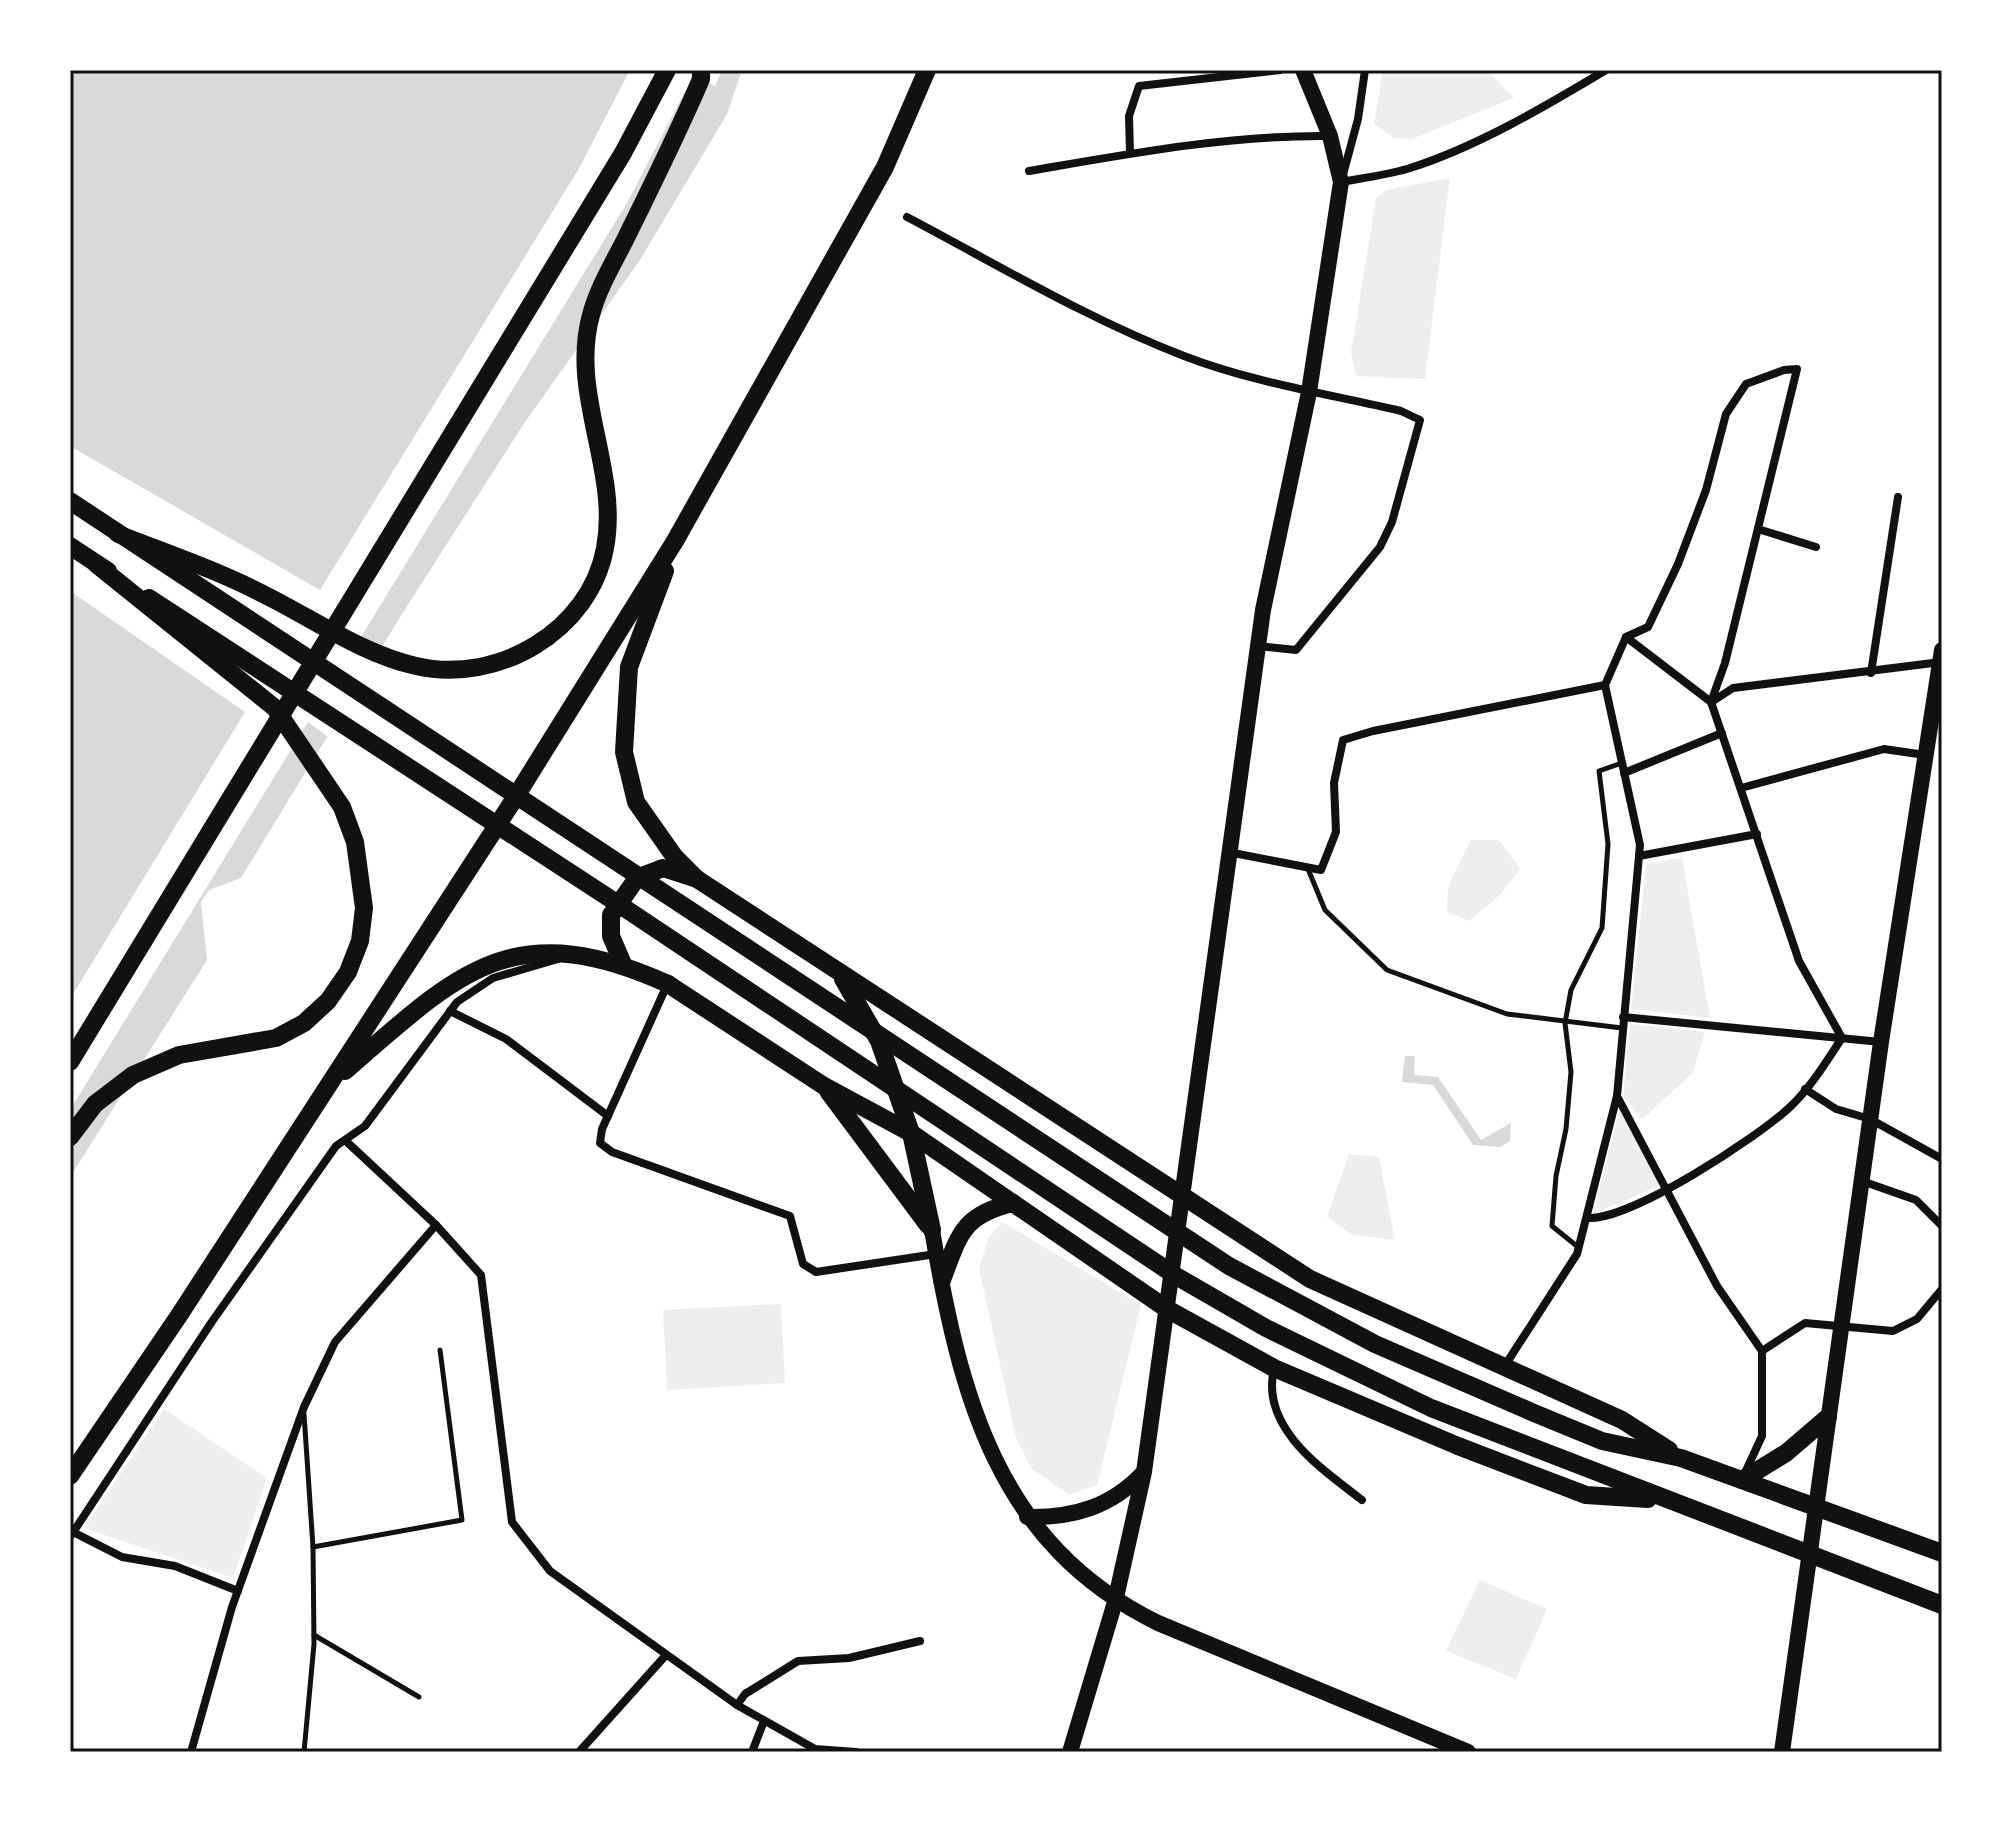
<svg xmlns="http://www.w3.org/2000/svg" width="2012" height="1822" viewBox="0 0 2012 1822" font-family="'Open Sans',sans-serif">
<style>
.green{fill:#eee}
.water{fill:#d9d9d9}
.pier{fill:#fff}
.lines{fill:none;stroke-linecap:round;stroke-linejoin:round}
.service{stroke:#111;stroke-width:5}
.minor{stroke:#111;stroke-width:8}
.secondary{stroke:#111;stroke-width:16}
.primary{stroke:#111;stroke-width:18}
.trunk{stroke:#111;stroke-width:18}
.neatline{fill:none;stroke:#111;stroke-width:3}
</style>
<rect width="100%" height="100%" fill="#fff"/>
<g class="green">
<polygon points="1383,70 1487,70 1514,98 1412,139 1394,138 1374,124"/>
<polygon points="1450,178 1425,379 1356,376 1351,353 1376,198 1386,190"/>
<polygon points="1471,840 1499,840 1520,869 1499,896 1469,921 1447,912 1448,887"/>
<polygon points="1682,858 1710,1018 1631,1009 1646,864"/>
<polygon points="1630,1024 1705,1032 1693,1072 1642,1120 1623,1096"/>
<polygon points="1620,1107 1659,1186 1593,1214"/>
<polygon points="1349,1154 1379,1157 1395,1240 1353,1235 1327,1217"/>
<polygon points="1002,1222 1141,1305 1097,1485 1069,1495 1031,1468 1016,1438 979,1268 988,1239"/>
<polygon points="781,1304 785,1383 667,1390 663,1310"/>
<polygon points="164,1409 267,1478 233,1578 84,1528"/>
<polygon points="1480,1580 1547,1609 1516,1679 1446,1651"/>
</g>
<g class="water">
<polygon points="70,70 742,70 727,114 640,260 523,425 402,614 241,878 209,890 201,902 207,960 70,1177"/>
<polygon points="1405,1056 1415,1056 1414,1075 1438,1077 1481,1140 1511,1123 1510,1141 1500,1147 1473,1145 1433,1085 1402,1082"/>
</g>
<polygon class="pier" points="630,70 722,70 715,86 693,76 627,203 364,632 358,645 379,659 331,739 308,722 70,1110 70,999 245,712 70,591 70,446 320,590 578,170"/>
<g class="lines">
<g class="service">
<polyline points="1308,869 1325,910 1387,970 1507,1014 1622,1028"/>
<polyline points="1578,1247 1552,1226 1556,1176 1566,1129 1571,1072 1565,1023 1571,990 1602,928 1608,844 1599,771 1622,763"/>
<polyline points="313,1547 462,1520 440,1350"/>
<polyline points="314,1635 419,1697"/>
<polyline points="304,1752 314,1644 313,1547 304,1414"/>
</g>
<g class="minor">
<path d="M 1365,70 L 1358,119 L 1341,182 C 1363,178 1386,175 1407,169 C 1475,148 1546,106 1606,70"/>
<polyline points="1130,153 1129,116 1139,86 1280,70"/>
<path d="M 1029,171 C 1128,154 1228,135 1329,136"/>
<path d="M 907,217 C 998,265 1088,319 1184,356 C 1254,383 1329,394 1401,411 L 1420,420 L 1392,522 L 1380,547 L 1296,650 L 1258,646"/>
<polyline points="1758,529 1816,547"/>
<polyline points="1871,673 1898,497"/>
<polyline points="1713,701 1733,688 1941,662"/>
<polyline points="1624,773 1722,733"/>
<polyline points="1741,788 1884,749 1925,755"/>
<polyline points="1228,852 1321,870 1336,832 1334,783 1343,740 1373,731 1605,685 1626,637 1648,627 1678,564 1706,490 1726,414 1746,384 1784,370 1797,369 1725,663 1711,702"/>
<polyline points="1639,856 1757,834"/>
<polyline points="667,985 602,1129 600,1143 612,1152 790,1216 803,1264 816,1272 936,1254"/>
<polyline points="450,1011 506,1039 608,1116"/>
<polyline points="1623,1017 1881,1042"/>
<polyline points="1805,1089 1836,1109 1870,1119 1942,1159"/>
<polyline points="1617,1096 1717,1286 1762,1351"/>
<polyline points="347,1142 436,1225 481,1275 512,1522 550,1571 737,1705 815,1749 856,1752"/>
<polyline points="1862,1181 1916,1200 1942,1226"/>
<path d="M 1587,1218 C 1630,1221 1757,1138 1790,1107 C 1811,1087 1826,1062 1842,1038 L 1799,961 L 1711,702 L 1626,637"/>
<polyline points="1504,1367 1577,1254 1617,1096 1640,845 1605,685"/>
<path d="M 1274,1369 C 1260,1428 1322,1469 1362,1500"/>
<polyline points="1744,1475 1762,1436 1762,1351 1805,1323 1893,1331 1917,1319 1942,1289"/>
<polyline points="73,1532 122,1557 175,1566 238,1591"/>
<polyline points="70,1537 211,1323 336,1146 365,1126 457,1002 493,978 558,959"/>
<polyline points="737,1705 745,1694 798,1661 849,1658 920,1641"/>
<polyline points="191,1752 232,1607 304,1407 335,1342 436,1225"/>
<polyline points="579,1752 666,1655"/>
<polyline points="752,1752 764,1721"/>
</g>
<g class="secondary">
<path d="M 932,1230 C 960,1394 996,1544 1158,1623 L 1468,1752"/>
<path d="M 1027,1517 C 1073,1518 1111,1507 1143,1473"/>
<polyline points="1070,1752 1115,1602 1144,1472 1263,610 1309,392 1341,182 1330,136 1303,70"/>
<polyline points="1782,1752 1881,1042 1942,650"/>
</g>
<g class="primary">
<polyline points="70,501 1229,1266 1375,1344 1534,1413 1602,1441 1681,1458 1942,1553"/>
<polyline points="70,546 108,571"/>
<polyline points="149,598 629,911 1176,1276 1266,1328 1431,1408 1942,1605"/>
<polyline points="623,964 611,936 611,915 637,878 663,868 697,879 1310,1279 1622,1420 1669,1450"/>
<polyline points="843,979 879,1041 911,1133 932,1230"/>
<polyline points="668,984 824,1086 911,1133 1167,1309 1274,1368 1458,1446 1586,1495 1648,1499"/>
<polyline points="828,1091 928,1225"/>
<path d="M 942,1280 C 959,1235 962,1215 1013,1203"/>
<polyline points="1742,1480 1786,1453 1828,1417"/>
</g>
<g class="trunk">
<path d="M 118,534 C 166,553 217,570 263,594 C 312,618 362,654 416,666 C 497,685 590,631 605,548 C 620,470 569,394 591,315 C 598,288 614,262 626,238 C 652,185 678,133 701,79 L 701,70"/>
<polyline points="665,571 629,667 624,752 636,802 674,856 697,879"/>
<polyline points="70,1062 623,153 667,70"/>
<path d="M 345,1071 C 459,972 513,914 668,984"/>
<polyline points="70,1137 95,1104 133,1075 179,1055 276,1038 304,1023 328,1001 348,972 360,941 364,908 355,842 342,807 275,708 96,564"/>
<polyline points="70,1476 180,1314 513,801 675,541 885,167 927,70"/>
</g>
</g>
<rect width="2012" height="1822" fill="none" stroke="#ffffff" stroke-width="144"/>
<rect x="72" y="72" width="1868" height="1678" class="neatline"/>
</svg>
